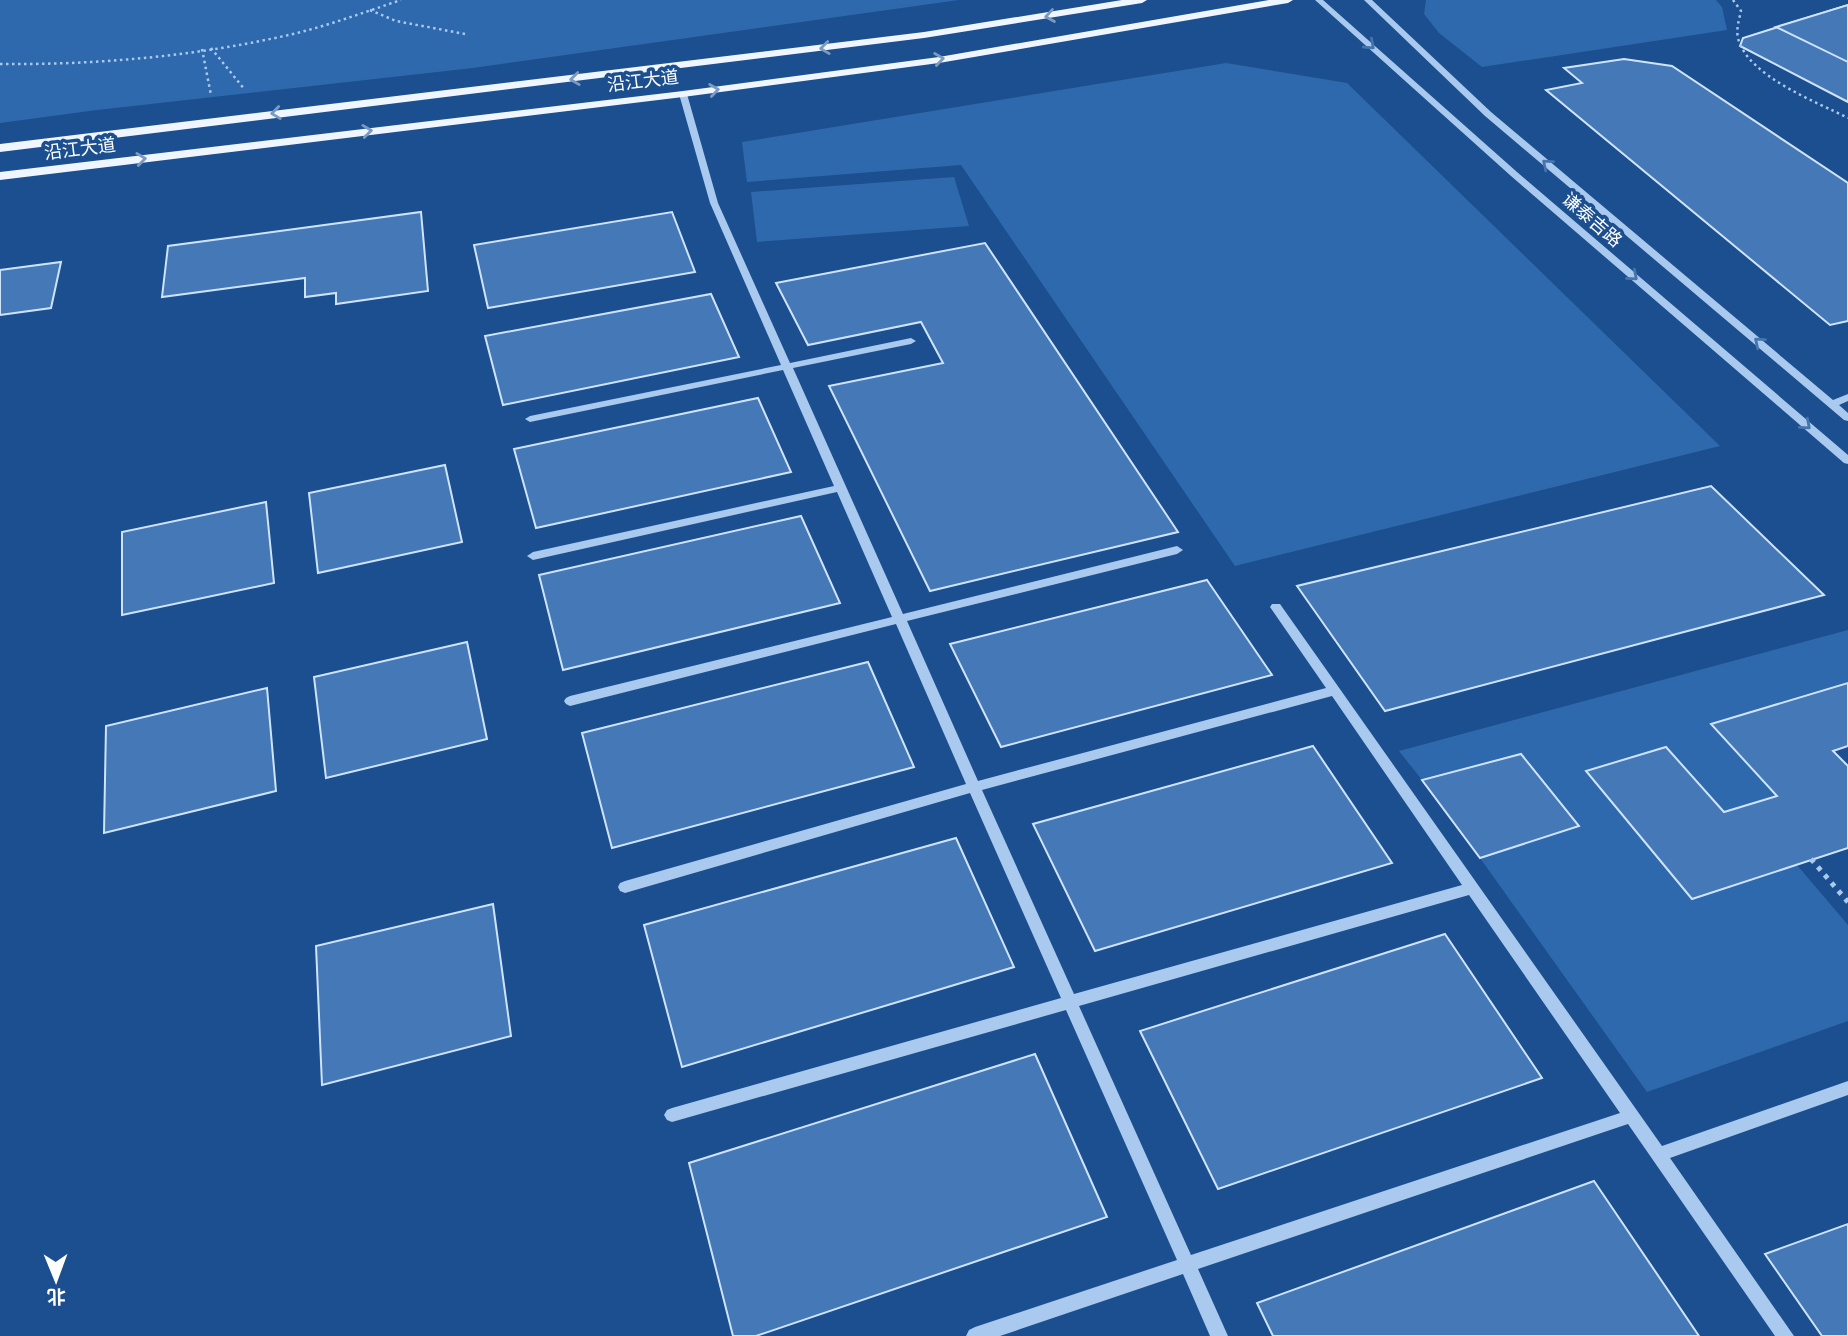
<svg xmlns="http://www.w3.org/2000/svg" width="1848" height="1336" viewBox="0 0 1848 1336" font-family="'DM Sans','Noto Sans SC',sans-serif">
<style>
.green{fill:#2e69ad}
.building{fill:#4478b7;stroke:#cfe3fa;stroke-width:2}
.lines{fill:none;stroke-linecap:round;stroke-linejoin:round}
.path-far1{stroke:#a9c9ee;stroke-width:2.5;stroke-dasharray:2.5 3.5;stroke-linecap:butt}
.path{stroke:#a9c9ee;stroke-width:5;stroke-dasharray:4.5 6;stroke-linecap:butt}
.minor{fill:#a9c9ee;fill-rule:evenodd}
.major{fill:#f0f6ff;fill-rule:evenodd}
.oneway{stroke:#7b9ac1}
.oneway2{stroke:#4674ac}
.labels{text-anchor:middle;stroke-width:7;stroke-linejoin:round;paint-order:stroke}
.far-street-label{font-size:18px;fill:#fff;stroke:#1b4f8f}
</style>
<rect width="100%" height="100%" fill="#1b4f8f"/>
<g class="green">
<polygon points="0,0 959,0 473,68 97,110 0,123"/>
<polygon points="1426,0 1716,0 1722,7 1727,30 1482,67 1439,33 1424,14"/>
<polygon points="1226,63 1347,83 1720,446 1235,566 961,165 747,182 742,142"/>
<polygon points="954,177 969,226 757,242 751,192"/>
<polygon points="1848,630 1848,683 1711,724 1777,796 1724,812 1666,747 1587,771 1692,899 1797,865 1848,925 1848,1021 1647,1092 1480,858 1579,825 1521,754 1422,780 1399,751"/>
</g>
<g class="building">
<polygon points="1848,5 1848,102 1740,46 1743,38"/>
<polygon points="1848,5 1848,62 1776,27"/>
<polygon points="1624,59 1672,66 1848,183 1848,321 1830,325 1546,90 1582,83 1564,68"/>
<polygon points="421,212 428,291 336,304 336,293 305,297 305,278 162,297 168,246"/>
<polygon points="672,212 695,272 488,308 474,245"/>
<polygon points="985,243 1178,532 930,591 829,386 943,363 921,322 808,345 776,283"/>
<polygon points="61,262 51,308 0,315 0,270"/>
<polygon points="711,294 739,357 503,405 485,336"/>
<polygon points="758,398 791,472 536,528 514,449"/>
<polygon points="445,465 462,542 318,573 309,493"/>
<polygon points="1711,486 1824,595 1385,711 1297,586"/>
<polygon points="266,502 274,583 122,615 122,532"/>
<polygon points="801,516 840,603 563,670 539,575"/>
<polygon points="1207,580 1272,675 1001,747 950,644"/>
<polygon points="467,642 487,739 326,778 314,677"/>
<polygon points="868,662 914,767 612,848 582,733"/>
<polygon points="1848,683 1848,746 1833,751 1848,766 1848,848 1692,899 1586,771 1666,747 1724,812 1777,796 1711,724"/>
<polygon points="267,688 276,791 104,833 106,726"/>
<polygon points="1313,746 1392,863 1095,951 1033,824"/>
<polygon points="1521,754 1579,826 1480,858 1422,780"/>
<polygon points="956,838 1014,967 682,1067 644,925"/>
<polygon points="493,904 511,1036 322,1085 316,946"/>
<polygon points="1445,934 1542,1078 1218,1189 1140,1031"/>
<polygon points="1035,1054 1107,1217 756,1336 733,1336 689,1163"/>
<polygon points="1594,1181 1699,1336 1273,1336 1257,1303"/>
<polygon points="1848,1224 1848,1336 1822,1336 1765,1254"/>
</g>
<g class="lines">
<g class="path-far1">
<path d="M 1733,0 L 1741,11 C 1739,20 1736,29 1738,38 C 1747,76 1817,102 1848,118"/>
<polyline points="370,10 396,21 465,34"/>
<polyline points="211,48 245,90"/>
<polyline points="202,49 211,95"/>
<path d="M 0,64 C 98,65 198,56 293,34 C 330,25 365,12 401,0"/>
</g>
<polyline class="path" points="1811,859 1848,902"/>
<g class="minor">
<polygon points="1315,0 1323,0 1517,172 1848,455 1848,464 1844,463 1511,176"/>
<polygon points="1364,0 1372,0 1491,112 1833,400 1848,394 1848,401 1839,405 1848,413 1848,421 1844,420 1485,116"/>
<path d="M 680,92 L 687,94 L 718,203 L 790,363 L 911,338 L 916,341 L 911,344 L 793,368 L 903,614 L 1177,546 L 1183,550 L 1177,554 L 907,621 L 978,781 L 1326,688 L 1270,607 L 1272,604 L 1280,604 L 1662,1146 L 1848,1081 L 1848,1095 L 1670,1158 L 1794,1336 L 1775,1336 L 1628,1124 L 1198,1269 L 1228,1336 L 1210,1336 L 1183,1274 L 1000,1336 L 966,1336 L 969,1330 L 975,1327 L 1177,1260 L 1066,1010 L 672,1122 L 667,1120 L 664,1115 L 667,1110 L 672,1108 L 1061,998 L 970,793 L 625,893 L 620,891 L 618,887 L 620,883 L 625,881 L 966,784 L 896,624 L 570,706 L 566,704 L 564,701 L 566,698 L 570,696 L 892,617 L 837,492 L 533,560 L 527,556 L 533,552 L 834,486 L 783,370 L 530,422 L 525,419 L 530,416 L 781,365 L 710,203 L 679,94 ZM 1332,696 L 1462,885 L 1074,994 L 982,790 ZM 1469,895 L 1620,1113 L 1191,1255 L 1079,1006 Z"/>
</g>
<g class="major">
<polygon points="1122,0 1147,0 1142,3 924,38 0,152 0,144 924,32"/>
<polygon points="1269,0 1293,0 1288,3 939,63 683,97 0,180 0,172 683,91 939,57"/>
</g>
</g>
<defs><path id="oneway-chevron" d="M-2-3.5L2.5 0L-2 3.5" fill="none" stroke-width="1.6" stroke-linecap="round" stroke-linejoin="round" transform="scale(1.75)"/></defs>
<g class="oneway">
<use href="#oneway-chevron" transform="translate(1050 16) rotate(171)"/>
<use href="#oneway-chevron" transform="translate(825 48) rotate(173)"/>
<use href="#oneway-chevron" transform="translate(939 59) rotate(-8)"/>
<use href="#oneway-chevron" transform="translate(575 79) rotate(173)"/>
<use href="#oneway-chevron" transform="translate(714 90) rotate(-8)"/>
<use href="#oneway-chevron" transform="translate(276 113) rotate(173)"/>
<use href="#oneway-chevron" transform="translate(367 131) rotate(-7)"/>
<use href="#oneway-chevron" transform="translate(141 159) rotate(-7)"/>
</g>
<g class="oneway2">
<use href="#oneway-chevron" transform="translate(1370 45) rotate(42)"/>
<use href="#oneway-chevron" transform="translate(1547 164) rotate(-140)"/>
<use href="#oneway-chevron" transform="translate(1633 276) rotate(41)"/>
<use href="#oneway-chevron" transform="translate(1759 342) rotate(-140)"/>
<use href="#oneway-chevron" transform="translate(1806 425) rotate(41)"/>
</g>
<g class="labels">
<g class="far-street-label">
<text transform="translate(643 81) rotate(-7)" y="6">沿江大道</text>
<text transform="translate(80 149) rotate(-7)" y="6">沿江大道</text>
<text transform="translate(1592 220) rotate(41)" y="6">谦泰吉路</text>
</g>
</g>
<g transform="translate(56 1280) rotate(179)" stroke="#1b4f8f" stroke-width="5" paint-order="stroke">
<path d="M0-5L12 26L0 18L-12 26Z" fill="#ffffff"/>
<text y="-10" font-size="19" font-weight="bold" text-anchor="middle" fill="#ffffff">北</text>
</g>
</svg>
